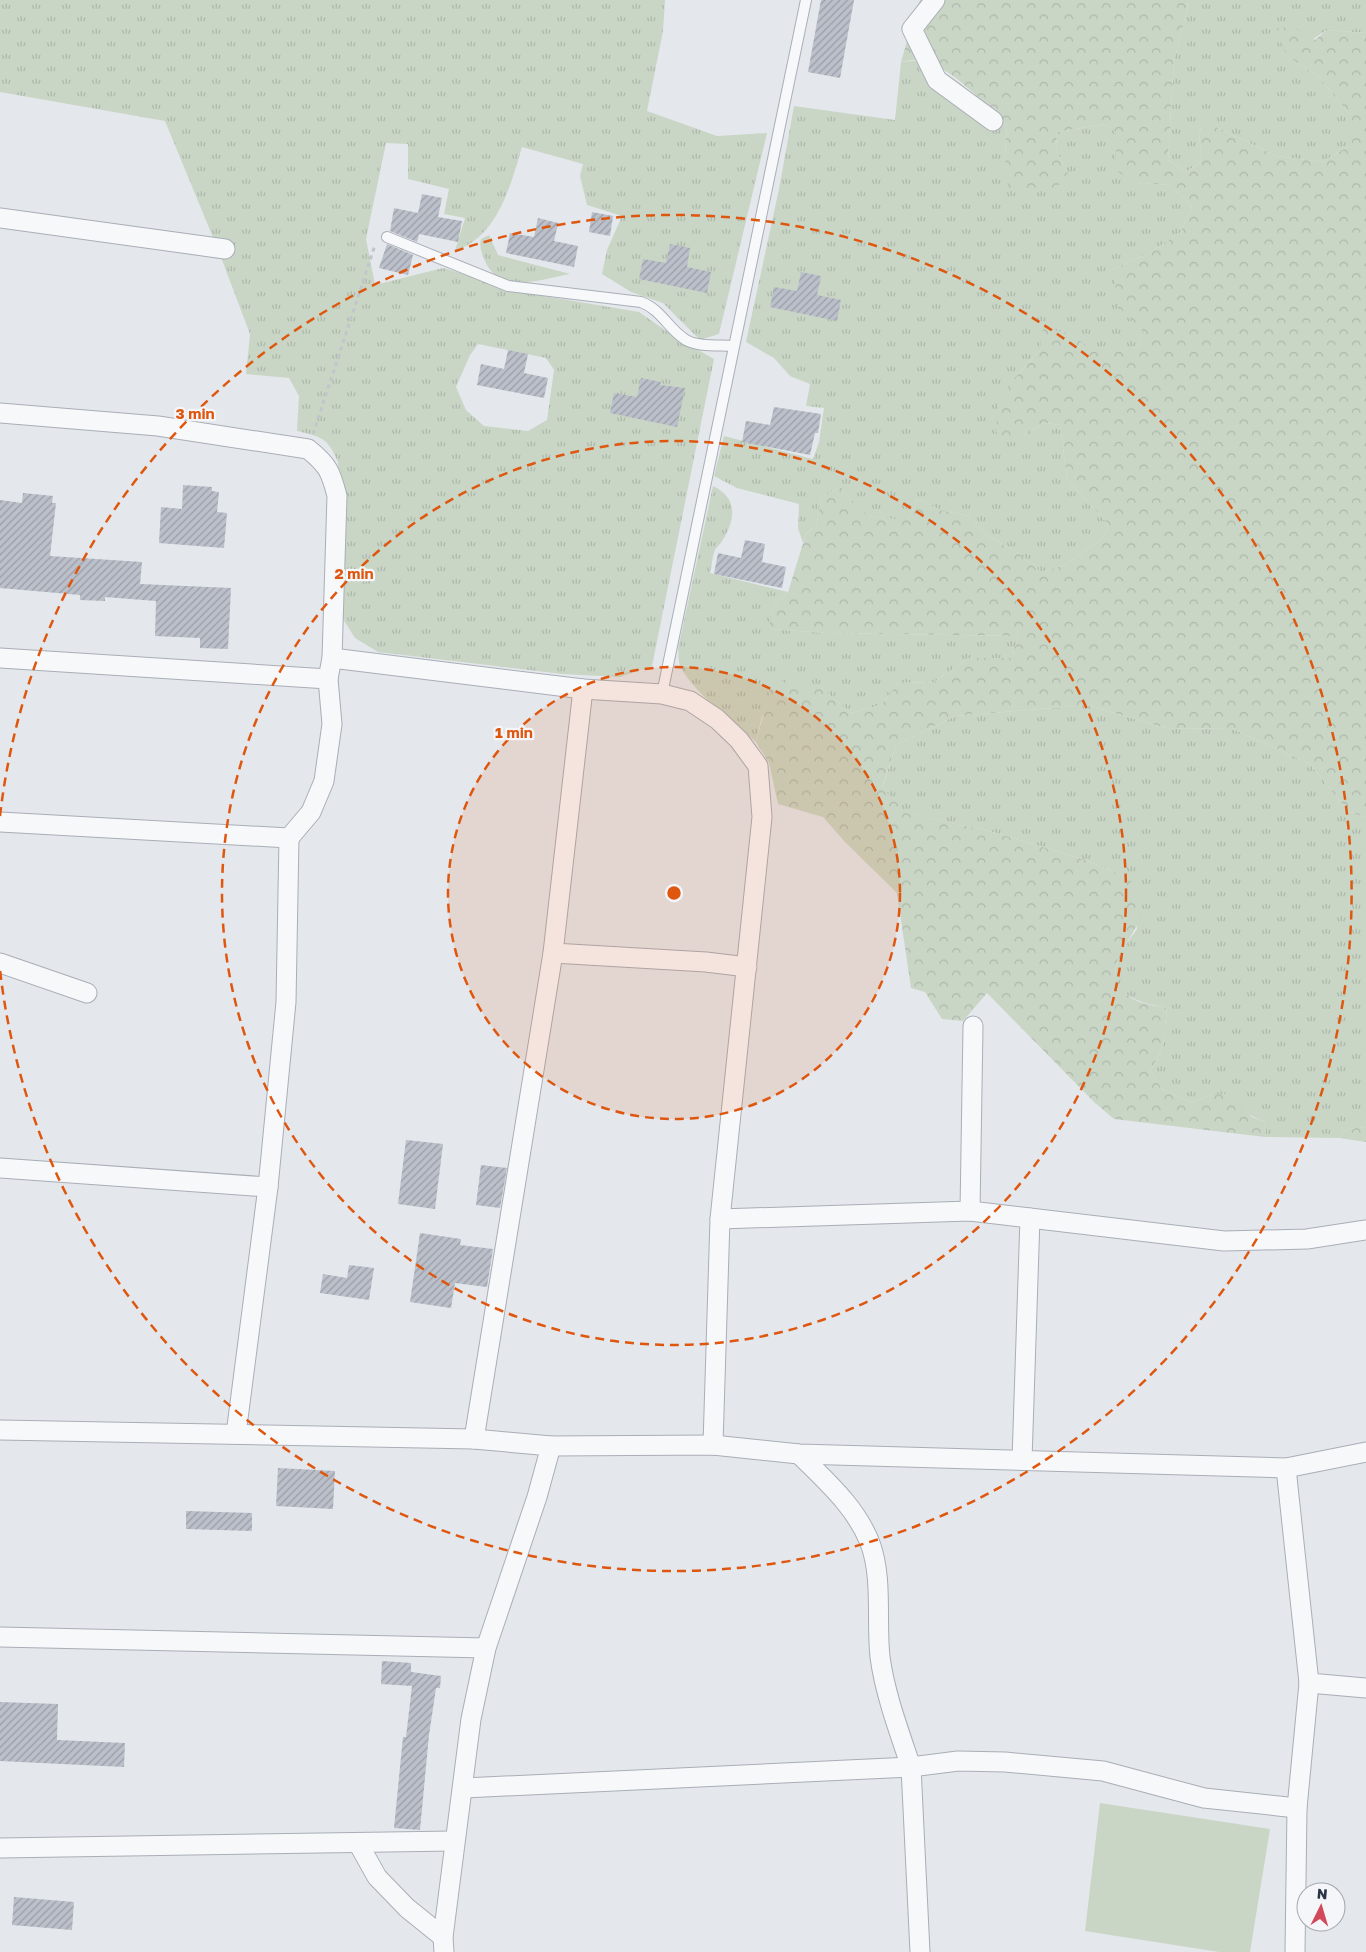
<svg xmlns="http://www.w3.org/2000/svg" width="1366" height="1952" viewBox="0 0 1366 1952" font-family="'Golos Text',sans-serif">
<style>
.grass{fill:url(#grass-tufts);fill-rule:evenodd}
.forest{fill:url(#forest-crowns)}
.pitch{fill:#c9d6c5}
.building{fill:url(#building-hatch)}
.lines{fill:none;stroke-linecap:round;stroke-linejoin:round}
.lane-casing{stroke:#a9aeb7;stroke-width:12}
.street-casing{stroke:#a9aeb7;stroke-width:21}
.path{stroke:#c2c5cb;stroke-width:3;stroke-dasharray:4 4;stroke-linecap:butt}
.lane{stroke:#f7f8fa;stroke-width:10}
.street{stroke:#f7f8fa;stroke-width:19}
.ring{fill:none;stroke:#df570f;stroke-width:2.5;stroke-dasharray:9 6}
.centre{fill:#df570f;stroke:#f4f6f9;stroke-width:2.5}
.ring-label{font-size:15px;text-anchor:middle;font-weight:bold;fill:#df570f;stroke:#f4f6f9;stroke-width:4.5;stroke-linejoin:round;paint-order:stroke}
</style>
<defs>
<pattern id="grass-tufts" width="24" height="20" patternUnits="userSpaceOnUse" patternTransform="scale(1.25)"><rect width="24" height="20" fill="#c9d6c5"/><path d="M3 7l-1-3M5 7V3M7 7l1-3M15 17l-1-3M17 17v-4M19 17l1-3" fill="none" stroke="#adb8ab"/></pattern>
<pattern id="forest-crowns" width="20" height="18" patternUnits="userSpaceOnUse" patternTransform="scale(1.25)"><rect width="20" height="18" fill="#c9d6c5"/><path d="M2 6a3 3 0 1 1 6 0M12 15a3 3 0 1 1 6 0" fill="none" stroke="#adb8ab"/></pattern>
<pattern id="building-hatch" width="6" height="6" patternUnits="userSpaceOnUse" patternTransform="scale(1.25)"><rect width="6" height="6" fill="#bbc0ca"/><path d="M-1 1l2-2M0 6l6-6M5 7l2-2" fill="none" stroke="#989da6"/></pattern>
</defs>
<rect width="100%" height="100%" fill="#e4e7ec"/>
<g class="grass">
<path d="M 0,0 L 665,0 L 663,31 L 647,111 L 717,136 L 767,133 L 719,334 L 700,340 L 663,303 L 631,292 L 602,274 L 607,250 L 622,216 L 587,205 L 580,176 L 583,164 L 522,147 C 510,187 498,236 455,251 L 465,218 L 444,214 L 449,189 L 408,179 L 408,144 L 386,143 L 366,239 L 375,285 L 443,268 L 538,295 L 639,312 L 672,335 L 714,359 L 652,666 L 620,677 L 562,674 L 378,652 L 355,638 L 343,619 L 338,462 C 328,438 322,437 297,431 L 299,396 L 289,378 L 246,374 L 250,334 L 219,252 L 165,121 L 0,92 ZM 478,344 L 546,358 L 554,370 L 547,420 L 528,431 L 484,426 L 466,410 L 456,387 L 470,355 Z"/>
<polygon points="1187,0 1366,0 1366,33 1327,30 1287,56 1319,77 1349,114 1349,146 1322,162 1276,156 1216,127 1201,127 1199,135 1202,161 1186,172 1168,160 1174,61 1188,7"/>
<path d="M 920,60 C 956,75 979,99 1007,126 L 1005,157 L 1068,173 L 1056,150 L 1057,132 L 1106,124 L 1117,134 L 1135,183 L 1170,185 L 1192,206 L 1181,232 L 1153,251 L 1114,269 L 1131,319 L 1144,333 L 1137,347 L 1097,353 L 1068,333 L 1040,350 L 1012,381 L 1024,435 L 1045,423 L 1060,425 L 1067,479 L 1109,525 L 1102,539 L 1065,565 L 1041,572 L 1020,554 L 988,536 L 969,516 L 940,510 L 918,499 L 908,519 C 869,519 866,519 841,487 L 821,497 L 817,525 L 806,534 L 803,543 L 798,528 L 799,504 L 737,488 L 714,476 L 724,436 L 813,459 L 819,442 L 824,408 L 806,406 L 810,384 L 790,376 L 774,358 L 746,342 L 779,189 L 794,106 L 895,120 L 901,62 Z"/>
<path d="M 489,235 L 498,255 L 570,274 C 541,279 500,296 485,261 C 482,253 479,248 481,239 Z"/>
<path d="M 713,486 C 738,498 736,519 722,541 C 721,544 717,546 715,550 C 712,556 712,566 710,573 L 788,592 L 772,607 L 770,629 L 827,633 L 1018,636 L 1012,659 L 969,658 L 934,682 L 898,683 L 881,705 L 851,713 L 821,688 L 762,716 L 756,742 C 734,723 695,693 681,668 C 678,663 679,655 678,649 Z"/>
<path d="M 1088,705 L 1169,729 L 1231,728 L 1310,764 L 1348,811 L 1366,818 L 1366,1127 L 1347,1129 L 1339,1138 L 1265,1137 L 1266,1122 C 1247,1115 1231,1103 1213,1094 L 1193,1103 L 1162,1089 L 1151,1071 L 1163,1046 L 1167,1008 C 1139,1002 1107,996 1118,959 C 1121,949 1131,938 1137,929 L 1129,878 L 1085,860 L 993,832 L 905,813 L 882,788 L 896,745 L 955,716 Z"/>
</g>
<g class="forest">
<path d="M 920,0 L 1187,0 L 1188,7 L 1174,61 L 1168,160 L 1186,172 L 1202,161 L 1199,135 L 1201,127 L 1216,127 L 1276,156 L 1322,162 L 1349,146 L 1349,114 L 1319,77 L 1287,56 L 1275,29 C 1289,25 1304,30 1315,40 L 1327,30 L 1366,33 L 1366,818 L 1348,811 L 1310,764 L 1231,728 L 1169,729 L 1088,705 L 955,716 L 896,745 L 882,787 L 906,813 L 993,832 L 1085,860 L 1129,878 C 1132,885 1140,895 1141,902 C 1146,931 1106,955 1118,982 C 1127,1003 1147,1004 1167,1008 L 1163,1046 L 1151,1071 L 1162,1089 L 1193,1103 L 1213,1094 L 1228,1094 L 1252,1117 L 1266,1122 L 1265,1137 L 1114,1119 L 1094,1102 L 987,993 L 963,1021 L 942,1019 L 925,992 L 911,988 L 897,893 L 845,842 L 823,817 L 778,804 L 769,763 L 756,742 L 770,690 L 786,678 L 821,688 L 851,713 L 881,705 L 898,683 L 934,682 L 969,658 L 1012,658 L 1018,636 L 827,633 L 769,629 L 772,607 L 788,592 L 806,534 L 817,525 L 821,497 L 841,487 C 866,518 868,519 908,519 L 918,499 L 940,510 L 969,516 L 988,536 L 1020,554 L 1041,572 L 1065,565 L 1102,539 L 1109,525 L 1067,479 L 1060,425 L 1045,423 L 1011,442 L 996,432 L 998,402 L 1012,381 L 1040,350 L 1043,328 L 1068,333 L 1097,352 L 1137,347 L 1144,333 L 1117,305 L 1114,269 L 1153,251 L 1181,232 L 1192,206 L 1170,185 L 1135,183 L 1115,170 L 1117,134 L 1106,124 L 1057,132 L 1056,150 L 1068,173 L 1053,192 L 1008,188 L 1005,157 L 1007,126 C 985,105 952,66 920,60 C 915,59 907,61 901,62 L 916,10 Z"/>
<polygon points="1366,1127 1366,1142 1339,1138 1347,1129"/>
</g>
<polygon class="pitch" points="1100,1803 1270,1829 1250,1952 1219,1952 1085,1931"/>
<g class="building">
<polygon points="821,0 854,0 840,78 808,72"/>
<polygon points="422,194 442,198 438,217 462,221 458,242 419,234 417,242 390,231 394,208 418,213"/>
<polygon points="592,212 613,216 610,236 589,232"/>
<polygon points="538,218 558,223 554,241 578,246 574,267 506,253 510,233 534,237"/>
<polygon points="387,244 413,255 408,275 379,268"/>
<polygon points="670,244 690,248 687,267 711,272 707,293 639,279 643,259 666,263"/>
<polygon points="801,272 821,276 817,295 841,300 837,321 770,307 774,287 797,291"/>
<polygon points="508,350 528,354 524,373 548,378 544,398 477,385 481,364 504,369"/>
<polygon points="641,378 661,382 660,385 685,388 677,427 610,413 614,393 637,397"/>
<polygon points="774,407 821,414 818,433 815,433 810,455 742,442 746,421 770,425"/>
<polygon points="183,485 212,487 212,491 219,492 217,512 227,513 224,548 159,543 161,507 182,509"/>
<polygon points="23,493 53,496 52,503 56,503 50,556 142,562 140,584 231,588 228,649 200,648 200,638 155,636 156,601 105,597 105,601 80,600 80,595 0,588 0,500 22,503"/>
<polygon points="745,540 765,544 762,562 786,567 782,588 714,574 718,553 741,558"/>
<polygon points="406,1140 443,1144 435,1209 398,1204"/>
<polygon points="481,1165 507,1168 500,1208 476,1205"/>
<polygon points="420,1233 461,1239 460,1245 493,1249 487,1287 455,1283 451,1308 410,1302"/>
<polygon points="349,1265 374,1268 369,1300 320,1293 323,1274 347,1278"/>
<polygon points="278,1468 335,1471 333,1509 276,1506"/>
<polygon points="186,1511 252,1513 252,1531 186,1529"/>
<polygon points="382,1661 411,1663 411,1672 441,1676 440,1688 436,1688 429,1735 420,1830 394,1828 403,1737 406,1737 412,1686 381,1684"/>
<polygon points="0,1702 58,1704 57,1740 125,1743 124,1767 0,1761"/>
<polygon points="14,1897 74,1902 72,1930 12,1925"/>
</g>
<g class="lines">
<g class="lane-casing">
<g id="lane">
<path d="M 387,237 L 508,286 L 641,302 C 662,310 668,329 686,340 C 698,347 719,345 733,346"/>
<polyline points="662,694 806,0"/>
</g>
</g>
<g class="street-casing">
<g id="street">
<polyline points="935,0 912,29 937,80 993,121"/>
<polyline points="0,218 225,249"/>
<path d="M 0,413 L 158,426 L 308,449 C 328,465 331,472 337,496 L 332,658 L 328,679 L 332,724 L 324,781 L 311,812 L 289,838 L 0,822"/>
<polyline points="0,658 328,679"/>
<polyline points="332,658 583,689 662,694 690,701 717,719 739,740 758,766 762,817 720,1219 713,1445"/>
<polyline points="553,953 706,962 747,967"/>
<polyline points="0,963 87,993"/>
<polyline points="0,1168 268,1187"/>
<polyline points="970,1211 973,1026"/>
<polyline points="720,1219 970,1211 1224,1241 1307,1239 1366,1230"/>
<polyline points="0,1430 474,1439 551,1446 713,1445 799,1454 1286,1468 1366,1452"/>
<polyline points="236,1434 268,1187 286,1002 289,838"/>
<polyline points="474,1439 553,953 583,689"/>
<path d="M 799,1454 C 826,1481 856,1507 870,1543 C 883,1578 876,1620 880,1657 C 885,1694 899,1731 911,1767 L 958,1761 L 1005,1762 L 1103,1771 L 1204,1798 L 1297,1808"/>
<polyline points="1022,1460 1030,1218"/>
<polyline points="1286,1468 1309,1683 1366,1688"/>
<polyline points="0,1637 486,1648"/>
<polyline points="464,1788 911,1767 920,1952"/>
<polyline points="358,1843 377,1877 407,1908 443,1937"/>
<polyline points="0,1848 454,1841"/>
<polyline points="444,1952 443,1937 471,1719 486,1648 537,1497 551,1446"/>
<polyline points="1295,1952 1297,1808 1309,1683"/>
</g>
</g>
<polyline class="path" points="313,434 375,245"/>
<use href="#lane" class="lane"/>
<use href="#street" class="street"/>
</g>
<circle cx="674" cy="893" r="226" fill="#df570f" fill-opacity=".12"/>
<g class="ring">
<circle cx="674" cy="893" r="226"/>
<circle cx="674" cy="893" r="452"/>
<path d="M0 816A678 678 0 1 1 0 970"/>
</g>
<circle cx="674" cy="893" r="8" class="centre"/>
<g class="ring-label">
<text x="195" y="419">3 min</text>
<text x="354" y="579">2 min</text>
<text x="514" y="738">1 min</text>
</g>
<g transform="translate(1321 1907) rotate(5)"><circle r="24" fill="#f4f6f9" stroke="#a4a8b1"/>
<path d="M0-4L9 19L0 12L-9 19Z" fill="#d1495b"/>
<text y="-8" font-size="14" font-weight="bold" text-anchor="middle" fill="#2b3445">N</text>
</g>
</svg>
